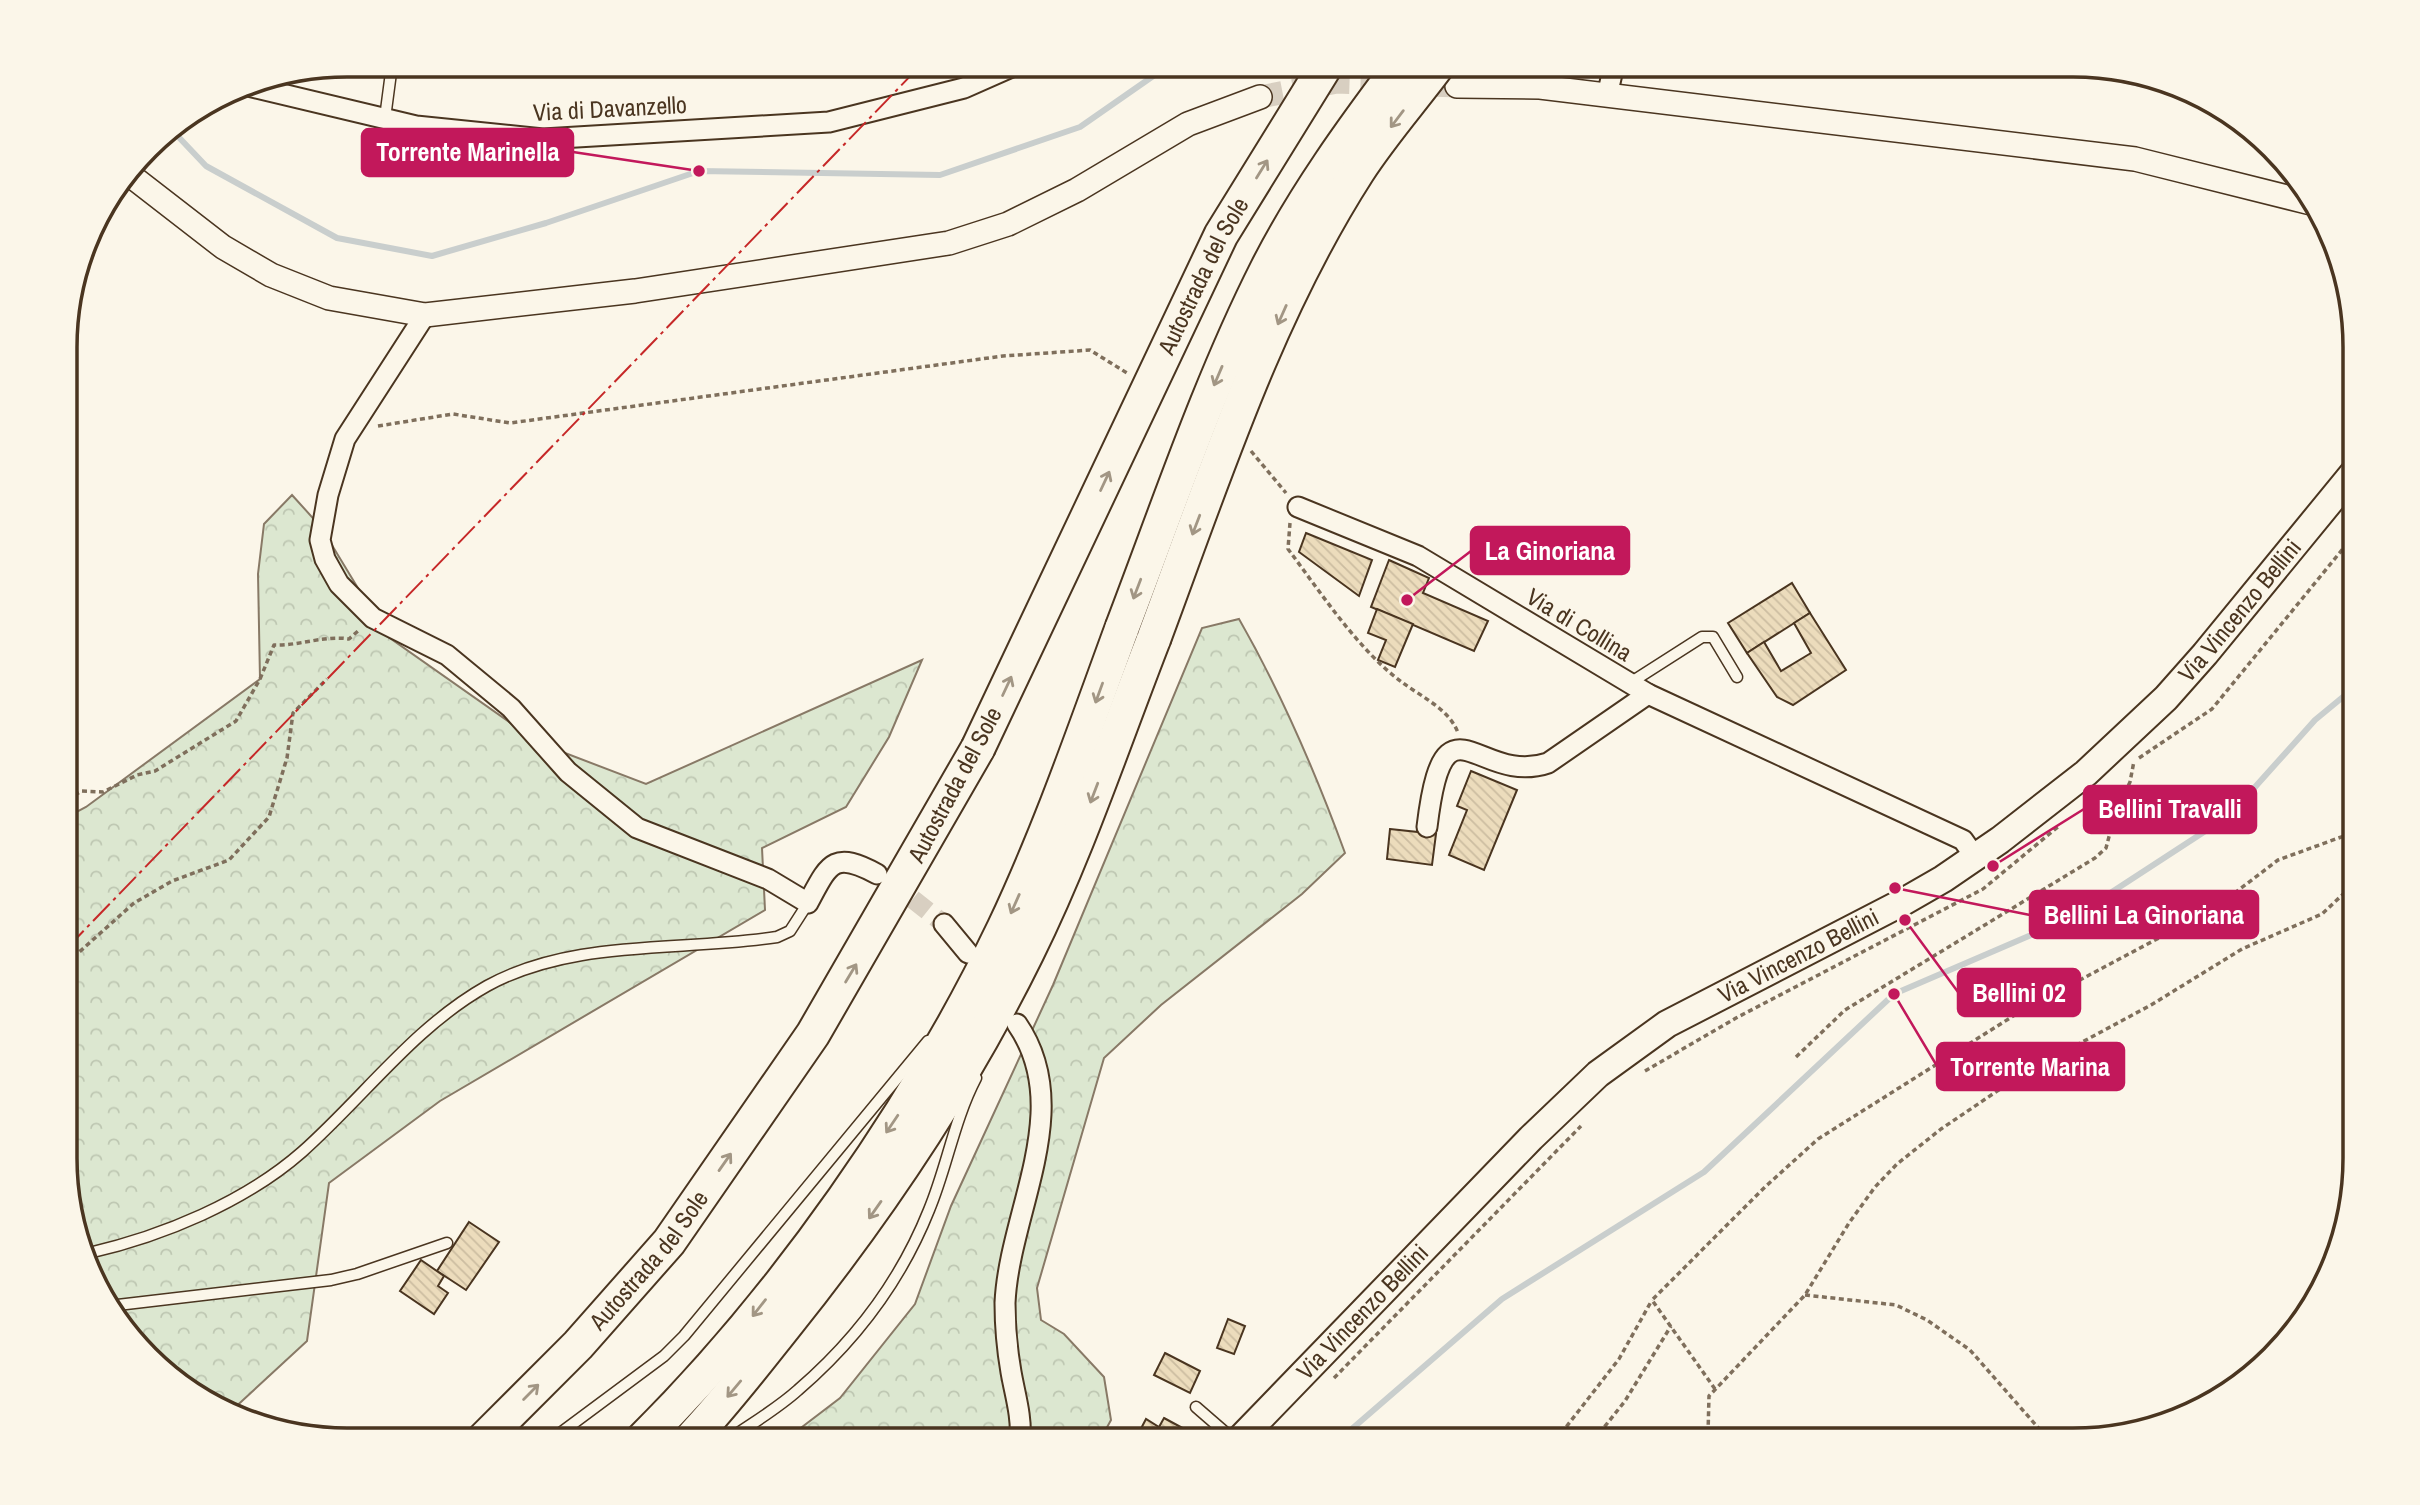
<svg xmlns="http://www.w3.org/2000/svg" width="2420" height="1505" viewBox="0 0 2420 1505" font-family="'Archivo Narrow',sans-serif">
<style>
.forest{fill:url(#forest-crowns);stroke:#887966;stroke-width:2}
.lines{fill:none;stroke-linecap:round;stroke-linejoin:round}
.stream{stroke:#c9cecd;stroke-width:6}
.building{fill:url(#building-back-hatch);stroke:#4a3520;stroke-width:2}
.minor-tunnel{stroke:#d8cfc1;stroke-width:19;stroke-dasharray:19 10;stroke-linecap:butt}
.tertiary-tunnel{stroke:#d8cfc1;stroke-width:23;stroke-dasharray:23 11;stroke-linecap:butt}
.service-casing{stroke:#4a3520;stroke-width:13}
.minor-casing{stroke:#4a3520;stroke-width:23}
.tertiary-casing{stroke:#4a3520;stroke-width:26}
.secondary-casing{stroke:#4a3520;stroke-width:30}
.motorway-casing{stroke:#4a3520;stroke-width:37}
.path{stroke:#7f6f5c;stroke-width:3.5;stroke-dasharray:5 3.5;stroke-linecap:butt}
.service{stroke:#fbf6e9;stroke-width:10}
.minor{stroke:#fbf6e9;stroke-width:19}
.tertiary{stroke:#fbf6e9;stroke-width:23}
.secondary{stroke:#fbf6e9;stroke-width:26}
.motorway{stroke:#fbf6e9;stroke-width:33}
.motorway-bridge-casing{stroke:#4a3520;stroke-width:37;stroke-linecap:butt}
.motorway-bridge{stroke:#fbf6e9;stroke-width:33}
.power{stroke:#c62828;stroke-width:2;stroke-dasharray:24 5 3.5 5;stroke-linecap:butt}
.oneway{stroke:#a29684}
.labels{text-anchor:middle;stroke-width:5;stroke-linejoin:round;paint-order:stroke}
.street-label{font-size:24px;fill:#4a3520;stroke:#fbf6e9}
.rim{fill:none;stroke:#4a3520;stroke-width:3.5}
.leader{fill:none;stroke:#c2185b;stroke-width:2.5}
.callout-dot{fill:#c2185b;stroke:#fbf6e9;stroke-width:2.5}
.callout{fill:#c2185b;stroke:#c2185b;stroke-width:2.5}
.callout-label{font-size:26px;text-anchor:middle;font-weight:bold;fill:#fff}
</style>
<defs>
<pattern id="forest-crowns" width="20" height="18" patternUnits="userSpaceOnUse" patternTransform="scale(1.75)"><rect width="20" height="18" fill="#dce7d0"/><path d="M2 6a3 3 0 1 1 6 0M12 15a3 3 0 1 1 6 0" fill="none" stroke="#bec7b2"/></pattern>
<pattern id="building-back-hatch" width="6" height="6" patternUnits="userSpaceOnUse" patternTransform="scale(1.75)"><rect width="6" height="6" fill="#ecdcbc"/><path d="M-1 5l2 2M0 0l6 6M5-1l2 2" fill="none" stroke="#ccbda1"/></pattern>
</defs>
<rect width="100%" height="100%" fill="#fbf6e9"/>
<g class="forest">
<polygon points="292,495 321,527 387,636 539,743 646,784 922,660 889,737 846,807 762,848 765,910 440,1101 329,1183 307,1341 230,1412 191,1393 112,1314 67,1194 67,817 86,807 260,679 258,574 264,524"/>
<path d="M 1239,619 C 1282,694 1315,771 1345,853 L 1302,894 L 1161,1005 L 1104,1058 L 1037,1288 L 1041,1320 L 1064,1334 L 1104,1377 L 1111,1420 L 1100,1440 L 785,1440 L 840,1398 L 915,1304 L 951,1206 L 1053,985 L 1202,628 Z"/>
</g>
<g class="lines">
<g class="stream">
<polyline points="2058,65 2140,84 2183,89"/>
<polyline points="171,129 206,166 337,238 432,256 546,223 699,171 940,175 1080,127 1169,65"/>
<polyline points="1339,1440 1502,1299 1704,1172 1894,994 2075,916 2230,815 2315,720 2355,687"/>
</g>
</g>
<g class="building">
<polygon points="1306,533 1372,560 1359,596 1299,552"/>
<polygon points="1389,560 1429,578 1423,593 1488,621 1474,651 1371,607"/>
<polygon points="1792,583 1810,613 1747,653 1728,623"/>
<polygon points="1377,609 1413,624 1395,667 1378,660 1386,640 1368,633"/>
<polygon points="1810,613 1846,670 1793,705 1777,697 1747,653 1764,642 1781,671 1811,653 1794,623"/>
<polygon points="1471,771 1517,790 1484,870 1449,855 1467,810 1457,806"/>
<polygon points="1390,829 1436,834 1432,865 1387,859"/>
<polygon points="469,1222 499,1242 466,1290 437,1271"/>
<polygon points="421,1260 444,1276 438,1286 448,1293 434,1314 400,1291"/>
<polygon points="1228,1319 1245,1326 1234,1354 1217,1348"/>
<polygon points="1165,1353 1200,1371 1190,1393 1154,1375"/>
<polygon points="1164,1418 1201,1438 1200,1440 1135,1440 1146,1419 1159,1427"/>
</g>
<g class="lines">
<polyline class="minor-tunnel" points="890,881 944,924"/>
<polyline class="tertiary-tunnel" points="1260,97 1337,82 1457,86"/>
<g class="service-casing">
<g id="service">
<polyline points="385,118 392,65"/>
<polyline points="1630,683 1702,637 1713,637 1737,677"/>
<path d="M 89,1253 C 163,1236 245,1202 302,1152 C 364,1097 414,1027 487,986 C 574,938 682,952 777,937 L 790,931 L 808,903"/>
<polyline points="109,1306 331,1280 357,1274 447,1243"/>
<polyline points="1196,1407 1234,1440"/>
<polyline points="551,1440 664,1356 684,1336 928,1041"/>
<path d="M 728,1440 C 751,1424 777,1409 798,1390 C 855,1341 901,1280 929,1210 C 947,1167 954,1120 976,1078"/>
</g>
</g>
<g class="minor-casing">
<g id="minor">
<polyline points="244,85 416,126 543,139 829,122 964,88 1016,65"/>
<polyline points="1607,96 1614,65"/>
<path d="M 425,315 L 345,439 L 328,495 L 320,540 L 325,559 L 339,584 L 373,618 L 447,655 L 511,708 L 568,772 L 637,828 L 768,879 L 808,903 C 829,864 833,850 877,874"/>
<polyline points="1298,507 1418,556 1648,694 1963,840 1975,857"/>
<path d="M 1427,827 C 1444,685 1477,787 1548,763 L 1648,694"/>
<polyline points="944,924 968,953"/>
<path d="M 1017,1024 C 1076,1109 1009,1212 1005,1303 C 1005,1326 1007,1349 1011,1372 C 1015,1395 1022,1416 1020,1440"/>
</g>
</g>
<g class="tertiary-casing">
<g id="tertiary">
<polyline points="1457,86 1540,87 2135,159 2315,204"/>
<polyline points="130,175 223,247 271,275 329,298 425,315 635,291 949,243 1008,224 1077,190 1188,124 1260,97"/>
</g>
</g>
<g class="secondary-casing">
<g id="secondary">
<path id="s1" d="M 1239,1440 L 1531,1138 L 1598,1074 L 1667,1024 L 1903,902 L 1943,879 L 2000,840 L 2086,773 L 2166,698 L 2205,654 L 2355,471"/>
</g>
</g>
<g class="motorway-casing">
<g id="motorway">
<path id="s2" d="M 483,1440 L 578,1345 L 669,1242 L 813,1034 L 978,748"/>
<path d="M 642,1440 C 784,1299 917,1109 1004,928 C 1050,831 1085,729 1122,628"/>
<path d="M 690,1440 C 724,1404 754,1365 785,1326 C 878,1210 961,1087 1027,953 C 1077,852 1113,743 1154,638"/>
</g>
</g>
<g class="path">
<polyline points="378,426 453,414 510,423 1003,356 1090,350 1127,373"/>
<polyline points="1251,451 1286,493"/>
<path d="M 1290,523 L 1288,549 C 1321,593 1359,651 1403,683 C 1422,697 1450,710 1458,733"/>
<polyline points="2139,758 2212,709 2355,534"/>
<path d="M 67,799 L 82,791 L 103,792 L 137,775 L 155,771 L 236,721 L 260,679 L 274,645 C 299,646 325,635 349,639 L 358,631"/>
<polyline points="67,963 134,903 172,881 229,860 269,817 287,758 293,713 327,679"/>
<polyline points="1796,1057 1845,1010 2095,858 2106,848 2115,814 2130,782 2134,761"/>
<polyline points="1645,1071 1736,1018 1983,889 2059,826"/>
<polyline points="1805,1295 1896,1305 1927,1320 1970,1350 2049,1440"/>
<polyline points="1334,1378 1581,1126"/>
<polyline points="1715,1389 1652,1300 1765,1187 1818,1139 2018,1013 2215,908 2278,860 2355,832"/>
<polyline points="1556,1440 1619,1359 1652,1300"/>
<polyline points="1594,1440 1625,1401 1671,1326"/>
<polyline points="1703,1440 1708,1434 1709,1396 1805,1295 1849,1223 1875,1187 1897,1164 1941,1129 2021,1075 2151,1005 2242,949 2322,914 2355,883"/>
</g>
<use href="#service" class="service"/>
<use href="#minor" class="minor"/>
<use href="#tertiary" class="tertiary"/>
<use href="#secondary" class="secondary"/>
<use href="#motorway" class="motorway"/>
<g class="motorway-bridge-casing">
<g id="motorway-bridge">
<path d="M 1122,628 C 1168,508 1209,384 1267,269 C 1304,196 1352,130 1401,65"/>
<path d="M 1154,638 C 1213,480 1266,314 1358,171 C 1382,134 1412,100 1438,65"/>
<path id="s3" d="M 978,748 L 1221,235 L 1326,65"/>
</g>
</g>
<use href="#motorway-bridge" class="motorway-bridge"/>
<polyline class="power" points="67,948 921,65"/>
</g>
<defs><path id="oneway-shaft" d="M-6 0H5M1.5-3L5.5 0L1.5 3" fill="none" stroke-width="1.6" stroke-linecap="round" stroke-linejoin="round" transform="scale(1.75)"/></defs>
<g class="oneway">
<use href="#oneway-shaft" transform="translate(1397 119) rotate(127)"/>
<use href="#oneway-shaft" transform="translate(1262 169) rotate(-58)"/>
<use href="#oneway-shaft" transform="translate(1282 315) rotate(114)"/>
<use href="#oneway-shaft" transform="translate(1218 376) rotate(113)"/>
<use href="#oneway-shaft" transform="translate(1105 481) rotate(-65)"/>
<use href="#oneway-shaft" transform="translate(1196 525) rotate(111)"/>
<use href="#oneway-shaft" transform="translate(1137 589) rotate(111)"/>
<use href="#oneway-shaft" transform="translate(1007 686) rotate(-65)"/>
<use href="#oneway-shaft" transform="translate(1099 693) rotate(110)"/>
<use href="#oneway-shaft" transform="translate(1094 793) rotate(111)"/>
<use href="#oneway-shaft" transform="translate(1015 904) rotate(114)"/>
<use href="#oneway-shaft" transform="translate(851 973) rotate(-59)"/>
<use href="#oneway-shaft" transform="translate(892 1124) rotate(124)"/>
<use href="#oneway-shaft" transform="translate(725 1162) rotate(-55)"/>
<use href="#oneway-shaft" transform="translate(875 1210) rotate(125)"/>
<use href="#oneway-shaft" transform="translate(759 1308) rotate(128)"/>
<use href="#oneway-shaft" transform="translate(734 1389) rotate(130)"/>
<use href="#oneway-shaft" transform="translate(531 1392) rotate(-45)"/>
</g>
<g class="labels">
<g class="street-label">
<text transform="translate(610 109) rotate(-3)" y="8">Via di Davanzello</text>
<text dy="8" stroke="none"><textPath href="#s3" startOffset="523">Autostrada del Sole</textPath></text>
<text dy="8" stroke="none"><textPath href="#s1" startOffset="1312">Via Vincenzo Bellini</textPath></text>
<text transform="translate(1579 625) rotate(31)" y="8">Via di Collina</text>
<text transform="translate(955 785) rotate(-62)" y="8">Autostrada del Sole</text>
<text dy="8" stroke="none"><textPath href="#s1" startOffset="746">Via Vincenzo Bellini</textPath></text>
<text dy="8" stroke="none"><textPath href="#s2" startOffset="245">Autostrada del Sole</textPath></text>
<text dy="8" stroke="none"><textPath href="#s1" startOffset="178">Via Vincenzo Bellini</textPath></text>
</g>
</g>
<path d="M0 0H2420V1505H0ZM347 77H2073A270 270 0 0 1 2343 347V1158A270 270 0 0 1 2073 1428H347A270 270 0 0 1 77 1158V347A270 270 0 0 1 347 77Z" fill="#fbf6e9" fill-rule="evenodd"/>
<path class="rim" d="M347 77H2073A270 270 0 0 1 2343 347V1158A270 270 0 0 1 2073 1428H347A270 270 0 0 1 77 1158V347A270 270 0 0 1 347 77Z"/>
<path class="leader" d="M699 171L573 152M1407 600L1471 551M1993 866L2084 809M1895 888L2030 915M1905 920L1958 992M1894 994L1937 1066"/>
<g class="callout-dot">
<circle cx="699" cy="171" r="7"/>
<circle cx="1407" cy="600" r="7"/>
<circle cx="1993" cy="866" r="7"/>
<circle cx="1895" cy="888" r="7"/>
<circle cx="1905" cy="920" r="7"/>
<circle cx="1894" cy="994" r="7"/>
</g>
<g class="callout">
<rect x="362" y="129" width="211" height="47" rx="7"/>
<rect x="1471" y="527" width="158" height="47" rx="7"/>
<rect x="2084" y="786" width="172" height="47" rx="7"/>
<rect x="2030" y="891" width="228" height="47" rx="7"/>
<rect x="1958" y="969" width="122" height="47" rx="7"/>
<rect x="1937" y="1043" width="187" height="47" rx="7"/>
</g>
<g class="callout-label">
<text x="468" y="161">Torrente Marinella</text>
<text x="1550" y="560">La Ginoriana</text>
<text x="2170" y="818">Bellini Travalli</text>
<text x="2144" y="924">Bellini La Ginoriana</text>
<text x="2019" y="1002">Bellini 02</text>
<text x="2030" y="1076">Torrente Marina</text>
</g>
</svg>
